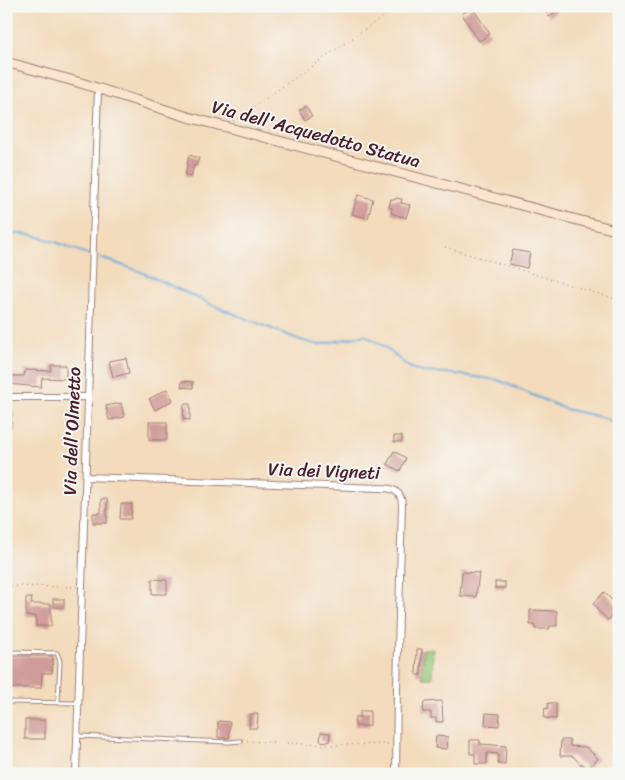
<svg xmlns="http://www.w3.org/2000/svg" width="625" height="780" viewBox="0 0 625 780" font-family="Sriracha,sans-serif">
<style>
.green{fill:#95cb7d;stroke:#707554}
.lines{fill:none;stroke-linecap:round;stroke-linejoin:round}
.stream{stroke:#62a9d9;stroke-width:2}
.building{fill:#d09c99}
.lane-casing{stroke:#9e7d74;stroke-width:5}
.street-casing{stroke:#9e7d74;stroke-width:8}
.secondary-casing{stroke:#9e7d74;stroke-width:11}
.path{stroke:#9e7d74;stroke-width:1;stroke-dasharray:1 4;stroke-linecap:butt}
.lane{stroke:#fff;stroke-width:3}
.street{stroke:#fff;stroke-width:6}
.secondary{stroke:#fce5cf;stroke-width:9}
.labels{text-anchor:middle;stroke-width:4;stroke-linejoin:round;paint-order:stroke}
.street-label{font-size:18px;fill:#4a1f2b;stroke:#f6f6f2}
</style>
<rect width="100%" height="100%" fill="#f6f6f2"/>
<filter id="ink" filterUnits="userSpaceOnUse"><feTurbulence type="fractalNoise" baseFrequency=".02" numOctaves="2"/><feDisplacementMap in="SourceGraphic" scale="10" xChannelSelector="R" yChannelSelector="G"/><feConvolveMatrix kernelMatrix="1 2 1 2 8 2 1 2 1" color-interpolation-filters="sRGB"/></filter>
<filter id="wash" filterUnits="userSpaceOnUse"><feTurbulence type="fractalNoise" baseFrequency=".0096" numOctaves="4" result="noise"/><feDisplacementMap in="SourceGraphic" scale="20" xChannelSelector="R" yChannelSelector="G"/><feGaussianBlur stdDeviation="1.12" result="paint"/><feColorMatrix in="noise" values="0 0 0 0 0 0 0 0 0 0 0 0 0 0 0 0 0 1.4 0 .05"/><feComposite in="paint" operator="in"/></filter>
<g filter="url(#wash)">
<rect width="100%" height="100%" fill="#f3dbbc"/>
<polygon class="green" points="423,649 433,649 432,678 422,678"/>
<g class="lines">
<g class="stream">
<path d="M 6,236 C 29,228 67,247 90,255"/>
<polyline points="95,256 139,271 217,307 300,340 318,345 365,335 382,345 409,367 422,372 447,373 498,380 565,409 601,417 613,422 619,429"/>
</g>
</g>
<g id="blocks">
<g class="building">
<polygon points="542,6 555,6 558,10 549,17"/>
<polygon points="472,7 490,34 479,41 462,14"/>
<polygon points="306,106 312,116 305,120 299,110"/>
<polygon points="189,155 199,158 196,166 194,165 191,177 185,176"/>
<polygon points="358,195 373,199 368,218 352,214"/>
<polygon points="396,198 402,199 401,203 410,205 406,218 391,213 392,208 389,207 391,199 395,200"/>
<polygon points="513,250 530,253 527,268 509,264"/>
<polygon points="126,358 129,373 113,377 109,361"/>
<polygon points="51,365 66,365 66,379 42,378 41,387 7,384 8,376 24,376 25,370 51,371"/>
<polygon points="182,381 193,382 193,388 181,387"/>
<polygon points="167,389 173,400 155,410 149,399"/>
<polygon points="121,403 124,417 109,420 106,406"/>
<polygon points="184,404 190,404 190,420 183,419"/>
<polygon points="6,412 12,412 11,428 6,428"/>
<rect x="149" y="422" width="18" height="18"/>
<rect x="394" y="436" width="8" height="6"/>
<polygon points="394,451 406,458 400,471 387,464"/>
<polygon points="101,499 107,499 107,523 93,523 93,513 101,513"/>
<polygon points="121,504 132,504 131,519 120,519"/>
<polygon points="462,572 479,573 476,597 460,596"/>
<polygon points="152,579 167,580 167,594 152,594"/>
<rect x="495" y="582" width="10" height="6"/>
<polygon points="604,592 619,607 619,610 608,620 596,609 598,608 593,604"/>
<polygon points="26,598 32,598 31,604 51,604 51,626 36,626 36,616 26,616"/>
<rect x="53" y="599" width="11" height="8"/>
<polygon points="530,610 557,611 557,626 550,626 549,629 535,629 535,625 530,625"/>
<polygon points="417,649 422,649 421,675 416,675"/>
<polygon points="6,656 53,656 52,673 42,673 41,688 6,688"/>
<polygon points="442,701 443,722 436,722 436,718 431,718 431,712 423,712 424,702"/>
<polygon points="548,703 556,703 556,719 544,718 545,708 548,709"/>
<polygon points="360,711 370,711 370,726 355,726 355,717 360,717"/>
<polygon points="486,713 500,714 499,726 485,725"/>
<polygon points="250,714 258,714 257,728 249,728"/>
<rect x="25" y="720" width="20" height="19"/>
<polygon points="218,721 230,722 229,738 218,738"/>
<polygon points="321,732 330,733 329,742 320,741"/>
<polygon points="436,736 448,737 447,749 435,748"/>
<polygon points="470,740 480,740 480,744 506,746 505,764 498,764 498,754 487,753 487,764 475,764 475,754 470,754"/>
<polygon points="561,740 570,740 570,746 586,747 598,759 587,769 582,763 581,765 573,756 560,756"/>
</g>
</g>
</g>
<g filter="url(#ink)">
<use href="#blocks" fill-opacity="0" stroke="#9e7d74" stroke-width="1"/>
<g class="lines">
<g class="lane-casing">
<g id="lane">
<polyline points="6,652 57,653 60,661 58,703"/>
<polyline points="6,702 78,703"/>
<polyline points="78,736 229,742 241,741"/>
</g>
</g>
<g class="street-casing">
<g id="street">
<polyline points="6,397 88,397"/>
<path d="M 86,477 L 379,488 C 392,488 401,490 402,504 L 397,688 L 396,774"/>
<polyline points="76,774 98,88"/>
</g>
</g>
<g class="secondary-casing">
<polyline id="secondary" points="6,62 81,83 188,117 619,231"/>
</g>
<g class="path">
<polyline points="233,121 397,7"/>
<polyline points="445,247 619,300"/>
<polyline points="6,586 77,587"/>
<polyline points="247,741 326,745 391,744"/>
</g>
<use href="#lane" class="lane"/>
<use href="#street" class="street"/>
<use href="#secondary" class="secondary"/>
</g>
</g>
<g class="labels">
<g class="street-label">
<text transform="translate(316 134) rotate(15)" y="6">Via dell'Acquedotto Statua</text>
<text transform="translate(72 431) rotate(-88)" y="6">Via dell'Olmetto</text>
<text transform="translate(324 471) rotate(2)" y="6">Via dei Vigneti</text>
</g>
</g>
<rect width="625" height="780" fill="none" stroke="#f6f6f2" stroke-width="25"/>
</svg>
